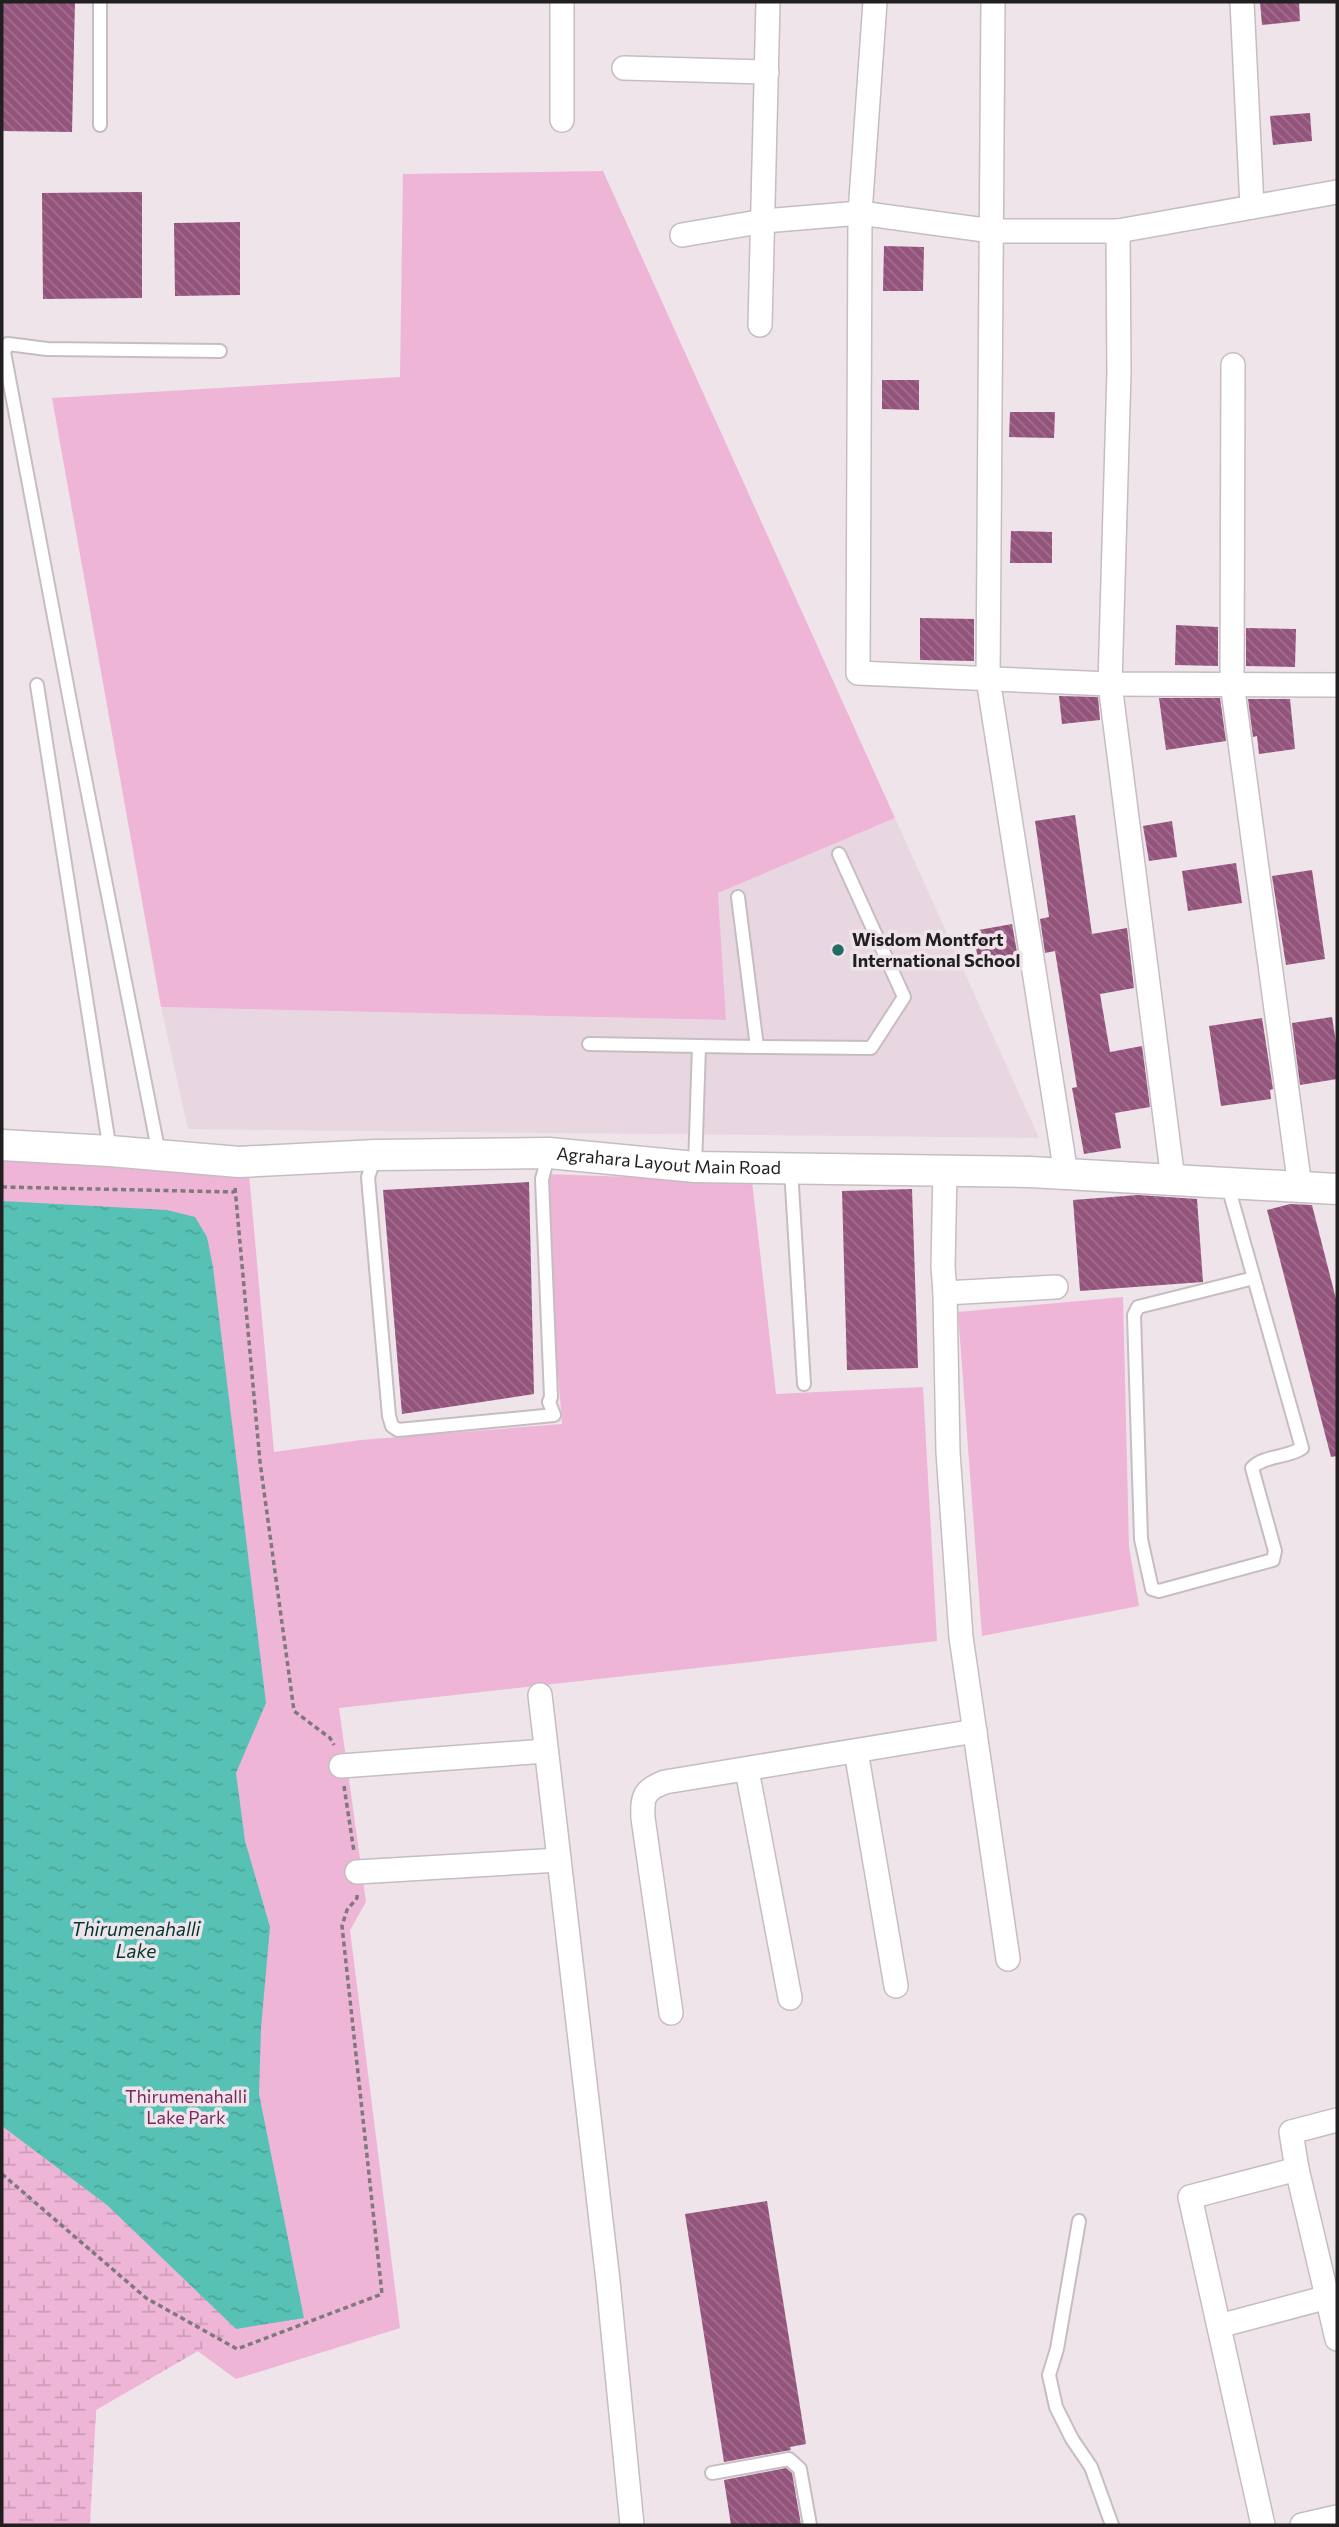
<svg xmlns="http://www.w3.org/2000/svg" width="1339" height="2527" viewBox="0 0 1339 2527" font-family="Commissioner,sans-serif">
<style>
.built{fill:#e8d6e0}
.green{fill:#eeb5d6}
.wetland{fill:url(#wetland-marsh)}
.water{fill:url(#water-ripples)}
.building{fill:url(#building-back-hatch)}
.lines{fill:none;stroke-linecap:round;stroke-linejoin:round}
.service-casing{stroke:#c6bdc2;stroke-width:16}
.minor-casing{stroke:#c6bdc2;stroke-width:26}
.tertiary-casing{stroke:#c6bdc2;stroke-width:33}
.path{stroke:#7f797d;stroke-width:3.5;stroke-dasharray:5 3.5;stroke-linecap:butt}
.service{stroke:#fff;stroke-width:12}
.minor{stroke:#fff;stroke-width:23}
.tertiary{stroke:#fff;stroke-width:30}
.poi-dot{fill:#236c64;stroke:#eee4ea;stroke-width:2.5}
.labels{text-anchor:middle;stroke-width:7;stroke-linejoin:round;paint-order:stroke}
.poi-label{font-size:18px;font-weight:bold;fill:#221f21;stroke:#eee4ea;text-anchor:start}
.street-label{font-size:18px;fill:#221f21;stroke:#eee4ea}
.park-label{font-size:18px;fill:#7a285f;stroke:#eee4ea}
.water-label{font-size:19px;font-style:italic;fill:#003530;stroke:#eee4ea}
</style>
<defs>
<pattern id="wetland-marsh" width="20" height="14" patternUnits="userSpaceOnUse" patternTransform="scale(1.75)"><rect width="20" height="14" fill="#eeb5d6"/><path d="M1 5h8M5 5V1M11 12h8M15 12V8" fill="none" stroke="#cc9bb7"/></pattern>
<pattern id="water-ripples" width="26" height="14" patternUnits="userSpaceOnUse" patternTransform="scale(1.75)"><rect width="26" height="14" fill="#56c1b4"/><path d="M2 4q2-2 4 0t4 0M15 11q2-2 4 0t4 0" fill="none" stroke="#4ba59a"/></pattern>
<pattern id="building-back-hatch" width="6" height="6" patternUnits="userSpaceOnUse" patternTransform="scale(1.75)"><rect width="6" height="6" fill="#93537b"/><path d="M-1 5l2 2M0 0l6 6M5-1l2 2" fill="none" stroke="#a0728e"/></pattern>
</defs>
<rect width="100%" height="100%" fill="#eee4ea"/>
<polygon class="built" points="895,818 1039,1138 188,1129 161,1007 726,1020 718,893"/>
<g class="green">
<polygon points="603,171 895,818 718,893 726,1020 161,1007 52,398 400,377 403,174"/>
<polygon points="2,1159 249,1174 274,1452 361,1440 562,1424 542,1174 752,1181 776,1394 923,1387 937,1641 339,1708 366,1902 350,1930 400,2328 236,2379 2,2208"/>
<polygon points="1123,1297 1129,1547 1139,1606 982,1636 958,1312"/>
</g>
<polygon class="wetland" points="2,2126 107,2205 236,2329 96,2410 90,2525 5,2525 2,2521"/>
<polygon class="water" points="2,1201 167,1210 195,1217 207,1237 213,1267 266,1703 236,1773 245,1841 270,1927 261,2028 259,2094 304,2318 236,2329 107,2205 2,2126"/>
<g class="building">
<polygon points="2,2 75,2 72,132 2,131"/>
<polygon points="1260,2 1299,2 1300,21 1262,25"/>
<polygon points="1310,113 1312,141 1273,145 1270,116"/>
<polygon points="142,192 142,298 43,299 42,193"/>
<polygon points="240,222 240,295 175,296 174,223"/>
<polygon points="884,246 924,247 923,291 883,291"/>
<polygon points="882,380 919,380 919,410 882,409"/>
<polygon points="1010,412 1055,412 1054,438 1009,437"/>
<polygon points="1011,531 1052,532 1052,563 1010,563"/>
<polygon points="920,618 974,619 974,661 920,660"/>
<polygon points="1176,625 1218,627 1218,666 1175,665"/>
<polygon points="1246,628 1296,629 1295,667 1246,666"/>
<polygon points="1059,696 1098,697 1100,720 1062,724"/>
<polygon points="1159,698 1220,698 1226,741 1166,750"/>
<polygon points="1248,699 1290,699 1295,749 1259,754 1257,736 1253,737"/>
<polygon points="1075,815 1092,934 1127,928 1134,988 1100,994 1110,1052 1142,1046 1150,1107 1115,1113 1121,1148 1084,1154 1072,1088 1077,1087 1055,951 1045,953 1040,919 1049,917 1035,821"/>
<polygon points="1172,821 1177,857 1149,861 1143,826"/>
<polygon points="1236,863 1242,903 1188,911 1182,871"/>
<polygon points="1312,870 1325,959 1286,965 1272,876"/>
<polygon points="1012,924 1018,958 979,965 973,931"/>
<polygon points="1332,1017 1337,1049 1337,1079 1300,1085 1292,1023"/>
<polygon points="1262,1018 1273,1089 1270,1090 1271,1099 1221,1106 1209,1026"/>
<polygon points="529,1182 534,1394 402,1414 383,1190"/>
<polygon points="912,1189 918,1368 847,1370 842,1191"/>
<polygon points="1138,1195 1197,1199 1203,1282 1080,1291 1073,1200"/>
<polygon points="1290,1204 1312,1205 1337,1303 1337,1456 1331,1457 1267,1210"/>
<polygon points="767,2201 806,2444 790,2447 791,2450 724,2462 685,2214"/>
<polygon points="786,2468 792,2473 801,2525 731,2525 724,2480"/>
</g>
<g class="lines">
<g class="service-casing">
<g id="service">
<polyline points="100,2 100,125"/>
<polyline points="37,685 110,1151"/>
<polyline points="589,1044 699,1046"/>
<polyline points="757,1047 871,1048 904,997 839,854"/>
<polyline points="159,1154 76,733 4,352 8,344 47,349 220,351"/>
<polyline points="376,1155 368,1177 389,1416 392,1426 398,1430 554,1415 549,1402 551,1397 542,1179 549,1153"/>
<polyline points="695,1167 699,1046 757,1047 738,897"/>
<polyline points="791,1169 804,1384"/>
<path d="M 1228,1184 L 1231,1197 L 1302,1448 C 1288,1458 1264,1455 1252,1468 L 1275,1551 L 1273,1560 L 1159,1591 L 1152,1589 L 1141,1539 L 1134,1315 L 1138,1307 L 1254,1278"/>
<polyline points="1079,2221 1057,2349 1049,2375 1056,2407 1072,2439 1091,2467 1112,2525"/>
<polyline points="712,2473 789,2459 800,2469 810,2525"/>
</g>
</g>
<g class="minor-casing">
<g id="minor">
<polyline points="875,2 860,213 858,673 1110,684 1337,685"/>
<polyline points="993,2 988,679 1066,1174"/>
<polyline points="1242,2 1252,207"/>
<polyline points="624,68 767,72"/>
<polyline points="562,120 562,2"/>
<polyline points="1118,231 1119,372 1110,684 1173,1180"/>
<polyline points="682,235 764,221 860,213 992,231 1118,231 1337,192"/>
<polyline points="760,325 768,2"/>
<polyline points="1233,365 1232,683 1300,1187"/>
<polyline points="945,1170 943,1266 945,1293 1056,1287"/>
<polyline points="945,1293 948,1452 961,1637 1008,1959"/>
<polyline points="540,1695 608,2281 632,2525"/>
<polyline points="856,1751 896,1986"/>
<polyline points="341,1766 546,1751"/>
<polyline points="747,1770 790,1998"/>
<polyline points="357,1872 559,1860"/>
<path d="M 671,2013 L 643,1818 C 642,1796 644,1790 665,1782 L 975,1731"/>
<polyline points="1297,2169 1291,2132 1337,2120"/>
<polyline points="1219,2326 1328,2297"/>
<polyline points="1263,2525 1190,2197 1297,2169 1337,2339"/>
<polyline points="1302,2525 1337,2517"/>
</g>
</g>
<g class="tertiary-casing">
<g id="tertiary">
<path id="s1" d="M 2,1145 L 110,1151 L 239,1162 L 376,1155 L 549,1153 L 695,1167 L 1030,1172 L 1337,1189"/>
</g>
</g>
<g class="path">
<polyline points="2,1187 234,1192"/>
<polyline points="235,1188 260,1462 294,1711 330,1738 334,1745"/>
<polyline points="344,1786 354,1852"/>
<polyline points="2,2174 146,2298 237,2349 382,2294 342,1926 347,1910 357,1898 357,1894"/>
</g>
<use href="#service" class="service"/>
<use href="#minor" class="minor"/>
<use href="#tertiary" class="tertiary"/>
</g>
<circle class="poi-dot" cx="838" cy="950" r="7"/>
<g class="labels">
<g class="poi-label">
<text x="852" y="946">Wisdom Montfort<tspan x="852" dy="21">International School</tspan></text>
</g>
<g class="street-label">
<text dy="6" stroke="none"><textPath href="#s1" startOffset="668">Agrahara Layout Main Road</textPath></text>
</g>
<g class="park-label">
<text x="186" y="2103">Thirumenahalli<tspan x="186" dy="21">Lake Park</tspan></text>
</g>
<g class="water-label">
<text x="136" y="1936">Thirumenahalli<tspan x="136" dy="22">Lake</tspan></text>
</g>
</g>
<rect width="1339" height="2527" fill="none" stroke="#221f21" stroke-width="7"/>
</svg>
